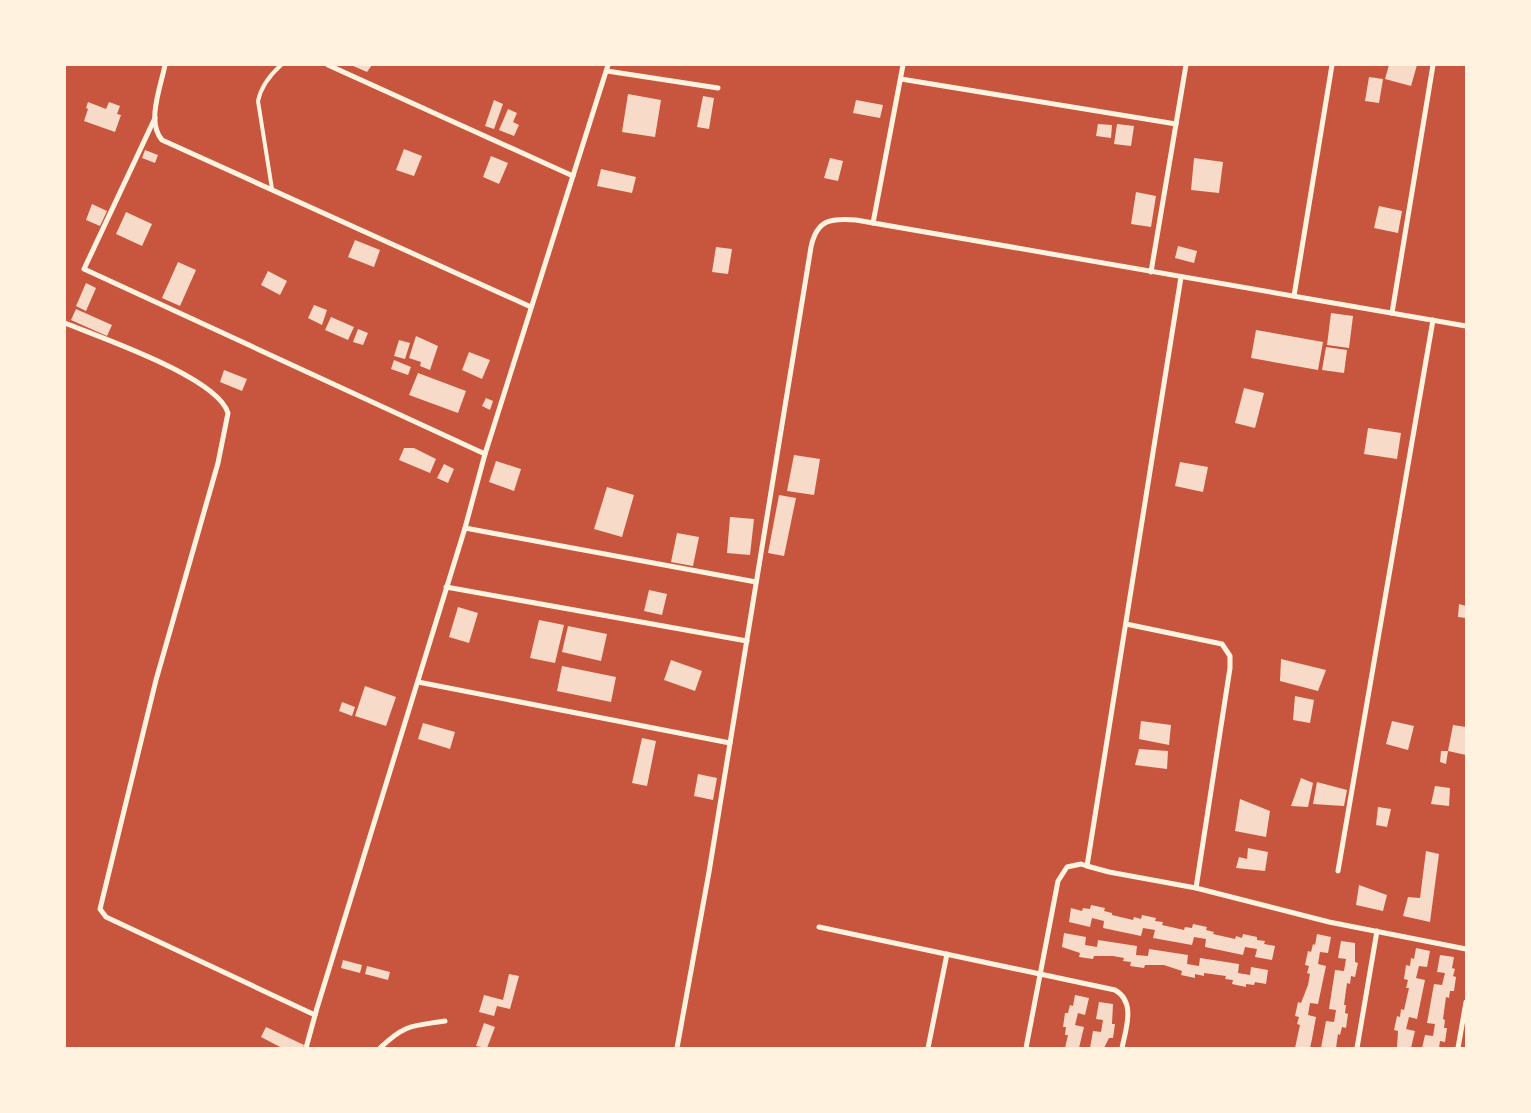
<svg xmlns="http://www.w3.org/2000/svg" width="1531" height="1113" viewBox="0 0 1531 1113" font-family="'Public Sans',sans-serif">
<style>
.building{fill:#f7dbc8}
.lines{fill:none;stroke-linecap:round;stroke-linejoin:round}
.service{stroke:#fff3e0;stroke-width:4}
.minor{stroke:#fff3e0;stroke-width:5}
</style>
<rect width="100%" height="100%" fill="#c8553d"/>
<g class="building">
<polygon points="351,65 372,65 367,72"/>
<polygon points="1389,65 1417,65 1411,86 1385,79"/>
<polygon points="1369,77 1383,79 1379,103 1365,101"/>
<polygon points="628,94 661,100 655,137 622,132"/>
<polygon points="703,96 714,98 709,129 697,127"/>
<polygon points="494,100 503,104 494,129 485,126"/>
<polygon points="856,100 883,105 880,118 853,113"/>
<polygon points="88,102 106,109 109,102 120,106 117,114 121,115 115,132 84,121 88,109 86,108"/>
<polygon points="508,109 517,113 513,122 519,125 514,136 499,130"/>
<polygon points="1098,124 1112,125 1111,138 1096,136"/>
<polygon points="1117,124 1134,126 1131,146 1114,144"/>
<polygon points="404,149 422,156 414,176 396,170"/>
<polygon points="145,150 158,155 155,163 142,158"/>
<polygon points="491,156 508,163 499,184 483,177"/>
<polygon points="830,158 843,161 838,181 824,178"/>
<polygon points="1194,158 1223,162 1219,193 1191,190"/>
<polygon points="601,169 636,177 632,193 597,186"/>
<polygon points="1136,192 1156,196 1151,227 1131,224"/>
<polygon points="92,204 107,211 100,226 86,220"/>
<polygon points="1379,206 1402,211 1398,233 1374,228"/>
<polygon points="126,212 152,224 142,246 116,234"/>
<polygon points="355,240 380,250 374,267 348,257"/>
<polygon points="1178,246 1197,251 1194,263 1175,258"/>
<polygon points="716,247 732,249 728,274 712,272"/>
<polygon points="178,262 196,270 180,306 162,298"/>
<polygon points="268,271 287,281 280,295 261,285"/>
<polygon points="86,283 96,288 86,311 76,306"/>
<polygon points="314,305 327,310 322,325 308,318"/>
<polygon points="76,309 112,325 107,336 71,320"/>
<polygon points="1331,313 1353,316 1349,348 1327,345"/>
<polygon points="331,317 354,327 348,340 325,330"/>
<polygon points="358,329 368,333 363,345 353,342"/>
<polygon points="1256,330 1323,342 1318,370 1251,358"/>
<polygon points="416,336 438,346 430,370 420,366 421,362 409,358"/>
<polygon points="399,340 410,343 405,359 394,356"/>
<polygon points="1326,347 1347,350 1344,373 1322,370"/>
<polygon points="469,352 490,360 482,379 462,370"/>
<polygon points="394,360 411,367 408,375 391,369"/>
<polygon points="224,370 247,379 242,391 220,382"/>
<polygon points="418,373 466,391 458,413 409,395"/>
<polygon points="1244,388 1264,393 1255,428 1235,423"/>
<polygon points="486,398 493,401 490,410 482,406"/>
<polygon points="1368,428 1401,433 1397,459 1364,454"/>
<polygon points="404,448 414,448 436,459 430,473 399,460"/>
<polygon points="794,455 820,459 814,495 787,491"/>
<polygon points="496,461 521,469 514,491 489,482"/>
<polygon points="1180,462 1208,467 1203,492 1175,486"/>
<polygon points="444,464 454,469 448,483 437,478"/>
<polygon points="607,487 634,495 622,537 594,529"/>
<polygon points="779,495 796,498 784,556 768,553"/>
<polygon points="730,517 754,519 750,555 727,553"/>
<polygon points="677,533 699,537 693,566 671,562"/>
<polygon points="649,590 667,594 662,615 644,611"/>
<polygon points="1459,604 1466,606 1466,618 1458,617"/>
<polygon points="458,607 478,613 469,643 449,637"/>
<polygon points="539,620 564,625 555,663 530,658"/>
<polygon points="568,626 607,634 601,661 562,652"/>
<polygon points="1281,659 1326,670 1318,691 1280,681"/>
<polygon points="671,660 702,671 695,691 664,680"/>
<polygon points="562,666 616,677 611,702 557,691"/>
<polygon points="365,686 396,697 386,726 355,716"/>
<polygon points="1295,696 1314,700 1310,723 1293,720"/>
<polygon points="342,702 355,707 352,716 339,711"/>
<polygon points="1141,721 1171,725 1169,745 1139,739"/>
<polygon points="1392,721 1414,726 1408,750 1386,744"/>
<polygon points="423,723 455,732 450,749 418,739"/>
<polygon points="1453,725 1466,727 1466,755 1448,751"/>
<polygon points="642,738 656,741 647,786 632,783"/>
<polygon points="1139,749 1168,751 1167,769 1135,765"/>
<polygon points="1441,751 1448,751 1446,764 1440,762"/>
<polygon points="698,774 717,778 713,800 694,796"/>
<polygon points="1301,778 1313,783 1308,807 1291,806"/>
<polygon points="1317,782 1347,790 1344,806 1313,804"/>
<polygon points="1435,786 1450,788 1449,806 1431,804"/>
<polygon points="1240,799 1270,811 1266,837 1235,831"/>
<polygon points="1378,807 1391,809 1387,827 1376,825"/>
<polygon points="1248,848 1268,852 1265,871 1236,868 1239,857 1247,859"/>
<polygon points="1426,851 1439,854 1430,922 1403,916 1408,897 1420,898"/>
<polygon points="1359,885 1387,895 1383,911 1356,905"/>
<polygon points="1091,905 1105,908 1104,911 1112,913 1112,915 1133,920 1134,917 1141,919 1142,915 1156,918 1155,921 1163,922 1162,925 1184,930 1185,927 1192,928 1193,924 1207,927 1206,930 1214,932 1213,934 1235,939 1236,936 1242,938 1243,934 1257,937 1257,940 1265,941 1264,944 1275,946 1272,960 1255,957 1257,949 1245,947 1243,955 1205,947 1206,939 1194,937 1192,945 1153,938 1155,930 1143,928 1141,936 1103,928 1104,921 1092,918 1090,927 1069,922 1071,908 1082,911 1083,908 1090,909"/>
<polygon points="1064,933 1086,937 1085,945 1097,947 1098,940 1137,946 1136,955 1148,956 1149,949 1188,955 1187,964 1199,966 1200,958 1239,964 1238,973 1250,975 1251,967 1268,970 1266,984 1255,982 1254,985 1246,984 1246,987 1232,984 1233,980 1225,979 1226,976 1204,973 1204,976 1195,974 1195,978 1181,975 1182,971 1164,965 1145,965 1144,968 1130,966 1131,962 1123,961 1124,958 1113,956 1094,956 1093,959 1079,957 1080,953 1062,947"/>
<polygon points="1317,934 1331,937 1328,953 1320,952 1318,964 1326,966 1318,1004 1310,1003 1308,1015 1316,1017 1312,1039 1310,1048 1295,1048 1300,1025 1297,1024 1299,1017 1295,1016 1298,1002 1301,1003 1308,985 1310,974 1307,973 1309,966 1305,965 1308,951 1311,952 1313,944 1315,945"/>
<polygon points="1341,941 1355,943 1355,962 1358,963 1355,977 1351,976 1350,984 1347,983 1344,1005 1346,1005 1345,1013 1348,1014 1346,1028 1342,1027 1340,1035 1338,1034 1336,1048 1321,1048 1326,1021 1334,1022 1336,1010 1329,1009 1335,970 1344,971 1346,959 1338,958"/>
<polygon points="1416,948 1430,951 1427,967 1419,966 1416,978 1425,980 1417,1019 1409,1017 1406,1029 1415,1031 1411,1048 1397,1048 1398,1031 1394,1030 1397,1016 1400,1017 1401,1009 1404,1010 1409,988 1406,988 1408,980 1404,979 1406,965 1410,966 1411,958 1414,959"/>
<polygon points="1440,955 1454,957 1452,968 1455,969 1453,976 1456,977 1454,991 1450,991 1449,998 1446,997 1443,1019 1445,1020 1444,1028 1447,1028 1445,1042 1440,1041 1439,1048 1422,1048 1425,1035 1433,1036 1435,1024 1427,1023 1434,984 1442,985 1445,973 1437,972"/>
<polygon points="343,960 362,965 360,973 341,968"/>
<polygon points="367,966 390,972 388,980 365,974"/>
<polygon points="509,974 519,976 510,1009 497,1006 494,1016 479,1012 484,995 503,1000"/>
<polygon points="1075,995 1089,998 1085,1015 1078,1013 1075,1025 1084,1027 1079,1048 1065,1048 1068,1035 1065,1035 1066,1027 1063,1027 1065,1013 1068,1013 1070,1005 1073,1006"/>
<polygon points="1099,1002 1113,1004 1112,1024 1115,1024 1113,1038 1109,1038 1104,1048 1090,1048 1093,1031 1101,1032 1103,1020 1096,1019"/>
<polygon points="484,1023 495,1027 487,1048 476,1046"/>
<polygon points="266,1027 304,1045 303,1048 282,1048 261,1037"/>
</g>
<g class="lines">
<path class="service" d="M 272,189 L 258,101 C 261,86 270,75 281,65"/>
<g class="minor">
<path d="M 165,65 C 161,86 146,122 162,140 L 531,307"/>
<polyline points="328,65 573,176"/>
<polyline points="607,71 718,88"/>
<polyline points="901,79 1176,124"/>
<polyline points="155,118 84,269 485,454"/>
<polyline points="873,223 903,65"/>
<polyline points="1151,272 1186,65"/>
<polyline points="1181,277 1087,866 1109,872 1196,888 1329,922 1466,949"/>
<polyline points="1294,296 1332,65"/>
<polyline points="1392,313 1433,65"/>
<path d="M 65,323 C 101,338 217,377 228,413 L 218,463 L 156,680 L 100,909 L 106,917 L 315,1015"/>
<polyline points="465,528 756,582"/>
<polyline points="446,587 747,641"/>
<polyline points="1126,624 1222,644 1230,656 1230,668 1196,888"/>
<polyline points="418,682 730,743"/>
<polyline points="1338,871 1433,320"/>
<path d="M 819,927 L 1115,990 C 1136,1002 1126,1028 1122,1048"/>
<polyline points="306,1048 317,1008 465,528 485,454 608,65"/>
<path d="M 380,1048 C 405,1024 412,1026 445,1021"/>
<path d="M 677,1048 L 709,872 L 811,247 C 817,219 831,218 856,220 L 1466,326"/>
<polyline points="928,1048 947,954"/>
<polyline points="1026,1048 1058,881 1067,867 1081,864 1087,866"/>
<polyline points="1357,1048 1377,931"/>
<polyline points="1458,1048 1466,1002"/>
</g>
</g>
<rect width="1531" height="1113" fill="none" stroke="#fff3e0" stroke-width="132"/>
</svg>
